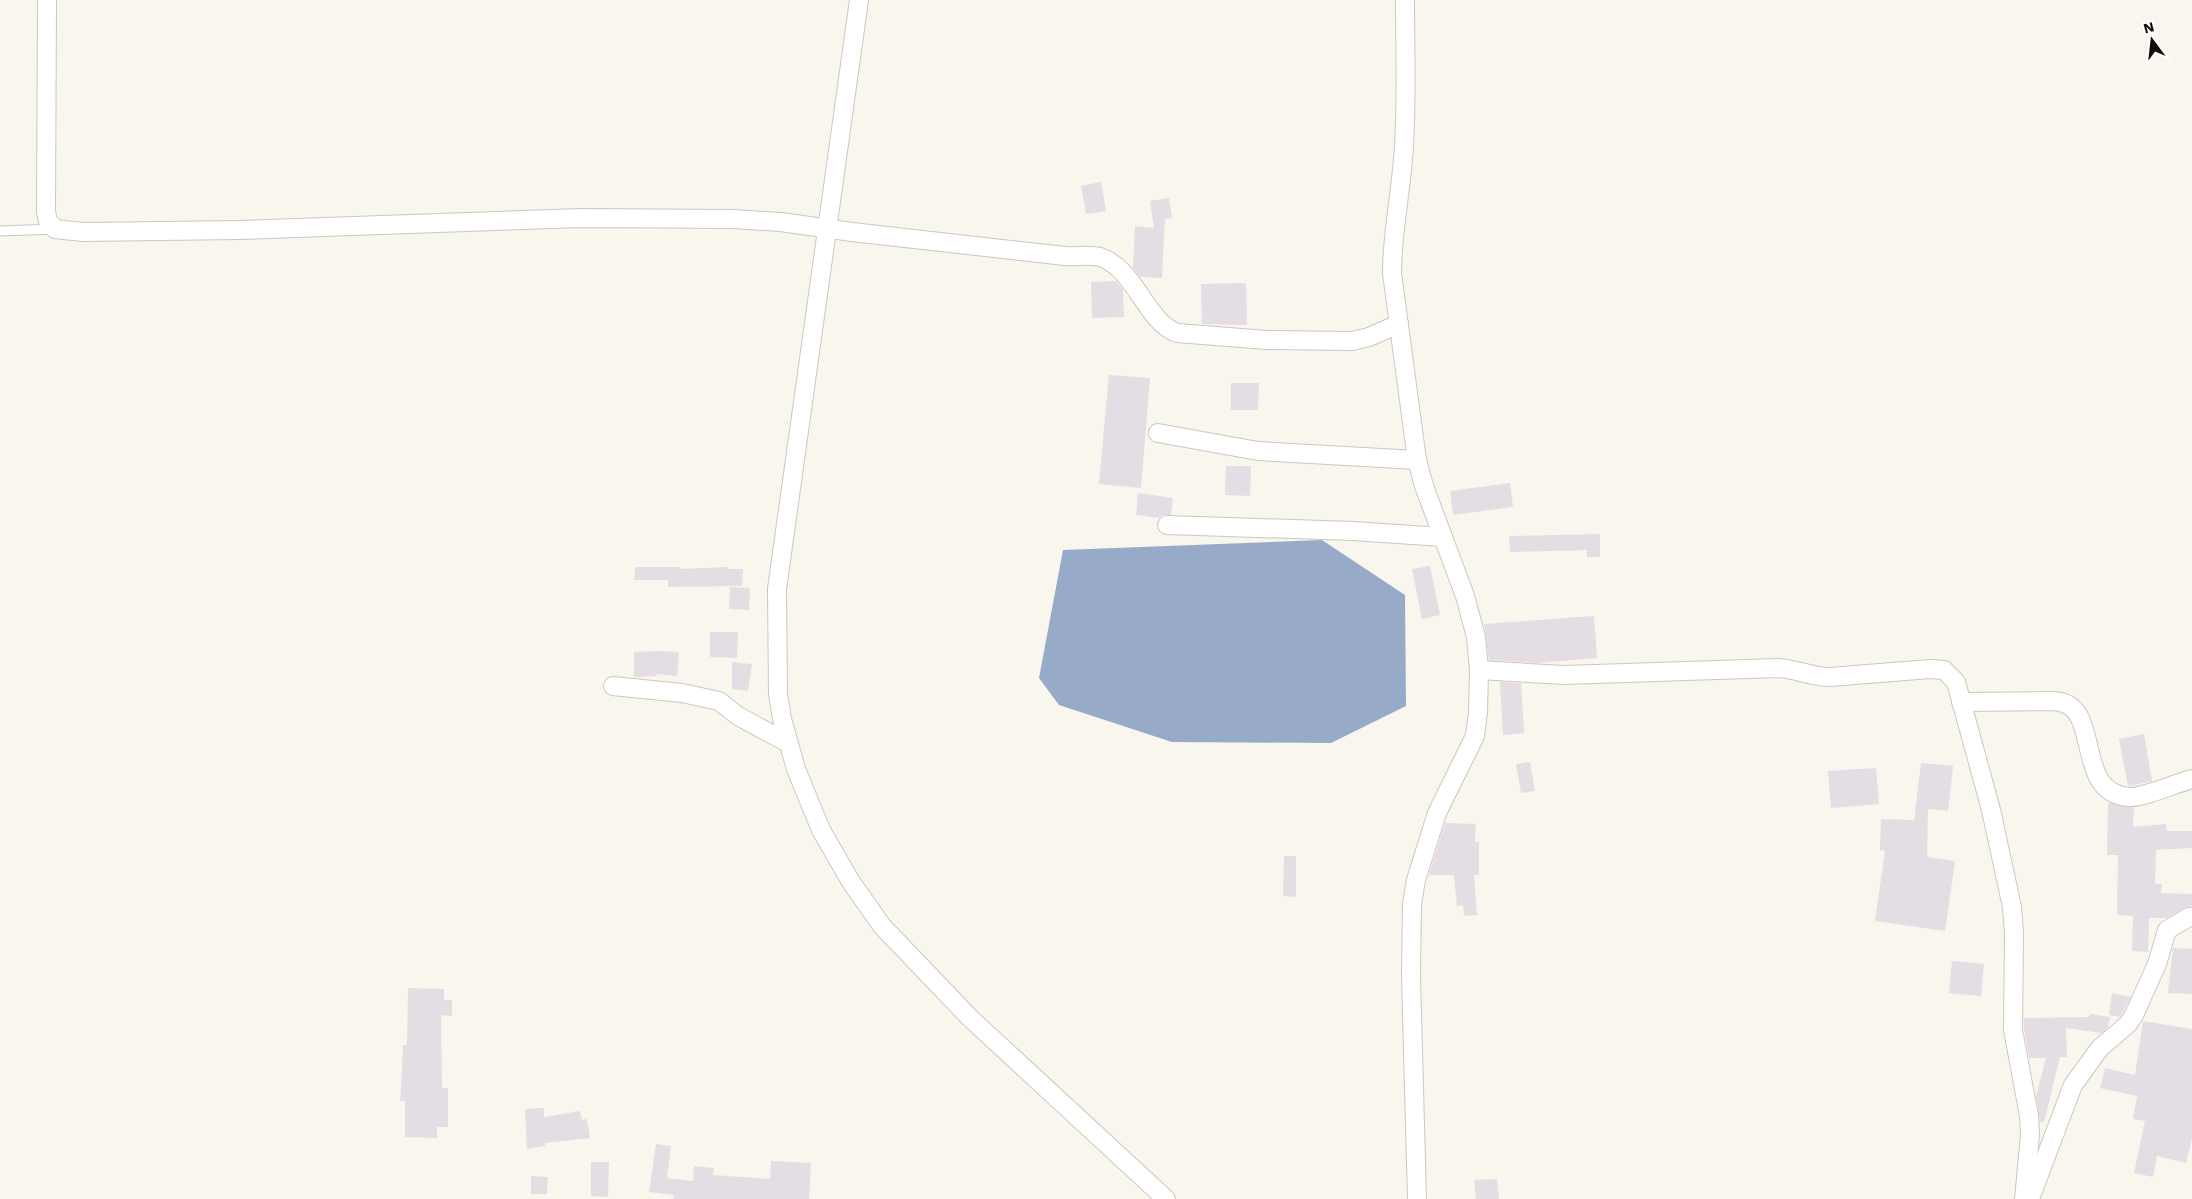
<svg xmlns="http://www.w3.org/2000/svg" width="2192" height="1199" viewBox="0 0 2192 1199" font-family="'Work Sans',sans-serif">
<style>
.water{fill:#97abc9}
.building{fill:#e5dde4}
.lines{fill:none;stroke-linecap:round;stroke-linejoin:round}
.service-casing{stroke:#cac8c0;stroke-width:11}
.minor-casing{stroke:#cac8c0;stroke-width:20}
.service{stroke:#fff;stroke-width:9}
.minor{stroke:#fff;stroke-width:18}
</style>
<rect width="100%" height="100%" fill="#f8f6ed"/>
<polygon class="water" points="1322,540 1405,595 1406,706 1331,743 1172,742 1059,705 1039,678 1063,550"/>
<g class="building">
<polygon points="1101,182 1106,211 1086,214 1081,186"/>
<polygon points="1169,198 1172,218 1165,219 1162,278 1140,277 1133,268 1135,226 1154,228 1150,201"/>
<polygon points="1116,281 1123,289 1124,317 1092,318 1091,282"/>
<polygon points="1246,283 1247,325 1202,324 1201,284"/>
<polygon points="1109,375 1150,378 1141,488 1099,484"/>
<polygon points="1231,383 1259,383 1258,410 1231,410"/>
<polygon points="1226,466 1251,466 1250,496 1225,495"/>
<polygon points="1510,483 1513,507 1453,515 1450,491"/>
<polygon points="1138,493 1173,498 1171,515 1162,515 1159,518 1136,515"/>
<polygon points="1600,534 1600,557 1587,557 1587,550 1510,552 1509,536"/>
<polygon points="1430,566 1440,615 1422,619 1412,569"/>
<polygon points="635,567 679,567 679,569 728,567 728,569 743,569 742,586 668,587 668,580 634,580"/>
<polygon points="730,587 750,588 749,610 729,609"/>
<polygon points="1594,616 1597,658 1538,663 1489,660 1484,624"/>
<polygon points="710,632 738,632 737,658 710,657"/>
<polygon points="660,651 679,652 677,676 656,674 656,676 634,677 634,652"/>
<polygon points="732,662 752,664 748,691 732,689"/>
<polygon points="1500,682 1521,683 1524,733 1503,735"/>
<polygon points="2144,734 2152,781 2130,786 2128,786 2119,739"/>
<polygon points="1530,762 1535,791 1521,793 1516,764"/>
<polygon points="1921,763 1953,766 1948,811 1928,809 1927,857 1955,861 1945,931 1875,921 1885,851 1880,850 1881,819 1914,820"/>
<polygon points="1876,768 1879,804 1831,808 1828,771"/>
<polygon points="2108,803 2134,807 2133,827 2166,824 2167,831 2192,831 2192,848 2156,850 2155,884 2162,884 2161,893 2192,894 2192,906 2184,908 2167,918 2149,918 2148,952 2132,951 2133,916 2117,915 2118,855 2107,855"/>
<polygon points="1445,823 1476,824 1475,842 1479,842 1479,875 1474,875 1477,915 1464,916 1463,905 1457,906 1454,875 1429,875"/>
<polygon points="1284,856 1296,856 1296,897 1283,896"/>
<polygon points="2173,948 2192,949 2192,994 2168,993"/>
<polygon points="1952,961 1984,964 1981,996 1949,993"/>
<polygon points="408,988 444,989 444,1000 452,1000 452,1016 441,1015 442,1088 448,1088 448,1127 437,1127 437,1138 405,1137 405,1101 400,1101 401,1088 403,1045 407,1045"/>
<polygon points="2112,993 2131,997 2120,1017 2109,1015"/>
<polygon points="2090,1014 2110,1017 2108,1027 2102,1033 2066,1028 2067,1057 2060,1057 2044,1122 2040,1122 2036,1096 2046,1058 2029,1058 2024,1029 2024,1018 2089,1017"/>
<polygon points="2143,1021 2192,1029 2192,1139 2186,1163 2157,1156 2153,1177 2134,1173 2145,1121 2133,1119 2137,1096 2100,1088 2105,1068 2135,1075"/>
<polygon points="544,1108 544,1117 580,1111 582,1120 587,1119 590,1138 545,1143 545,1146 527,1149 525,1109"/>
<polygon points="656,1144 671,1146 667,1178 693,1181 694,1166 714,1168 713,1175 770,1179 771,1161 811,1163 809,1199 673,1199 674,1195 649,1192"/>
<polygon points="591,1162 609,1162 608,1197 591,1196"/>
<polygon points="531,1176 548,1177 547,1194 531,1194"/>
<polygon points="1497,1179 1499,1199 1476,1199 1474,1180"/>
</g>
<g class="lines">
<g class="service-casing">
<polyline id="service" points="0,231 55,229"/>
</g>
<g class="minor-casing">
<g id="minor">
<path d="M 47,0 L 46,212 L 48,221 L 55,229 L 83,232 L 239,230 L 581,218 L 733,219 L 781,222 L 852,232 L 1065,256 C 1076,257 1089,254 1100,257 C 1136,269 1145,321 1177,333 L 1267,340 L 1352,341 L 1369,337 L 1399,324"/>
<polyline points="859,0 777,589 778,694 782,719 796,769 821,830 851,882 882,926 970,1018 1166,1199"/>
<path d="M 1405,0 C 1405,48 1407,97 1404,145 C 1402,188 1392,230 1392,273 L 1417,460 L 1424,486 L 1465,596 L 1476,637 L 1479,670 L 1478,712 L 1475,736 L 1437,813 L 1416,880 L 1412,904 L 1411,976 L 1417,1199"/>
<polyline points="1158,433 1258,451 1417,460"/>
<polyline points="1167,525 1353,531 1443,537"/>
<path d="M 1479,670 L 1564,675 L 1778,668 C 1797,669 1811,677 1830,677 L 1930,669 L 1944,670 L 1956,682 L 1991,810 L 2012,907 L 2014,933 L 2013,1030 L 2029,1116 L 2030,1135 L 2024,1199"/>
<polyline points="613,686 682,693 719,701 738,716 788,743"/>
<path d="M 1961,702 L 2053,701 C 2105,702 2071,793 2129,797 C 2142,798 2177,783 2192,779"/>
<polyline points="2031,1196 2073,1085 2100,1048 2128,1024 2134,1015 2157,964 2167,930 2189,917 2192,917"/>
</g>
</g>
<use href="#service" class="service"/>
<use href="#minor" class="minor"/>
</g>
<g transform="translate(2152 40) rotate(345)" stroke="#ffffff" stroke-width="4" paint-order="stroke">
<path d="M0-4L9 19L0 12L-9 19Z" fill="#0f0e0b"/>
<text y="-8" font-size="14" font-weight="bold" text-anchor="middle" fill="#0f0e0b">N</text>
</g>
</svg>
